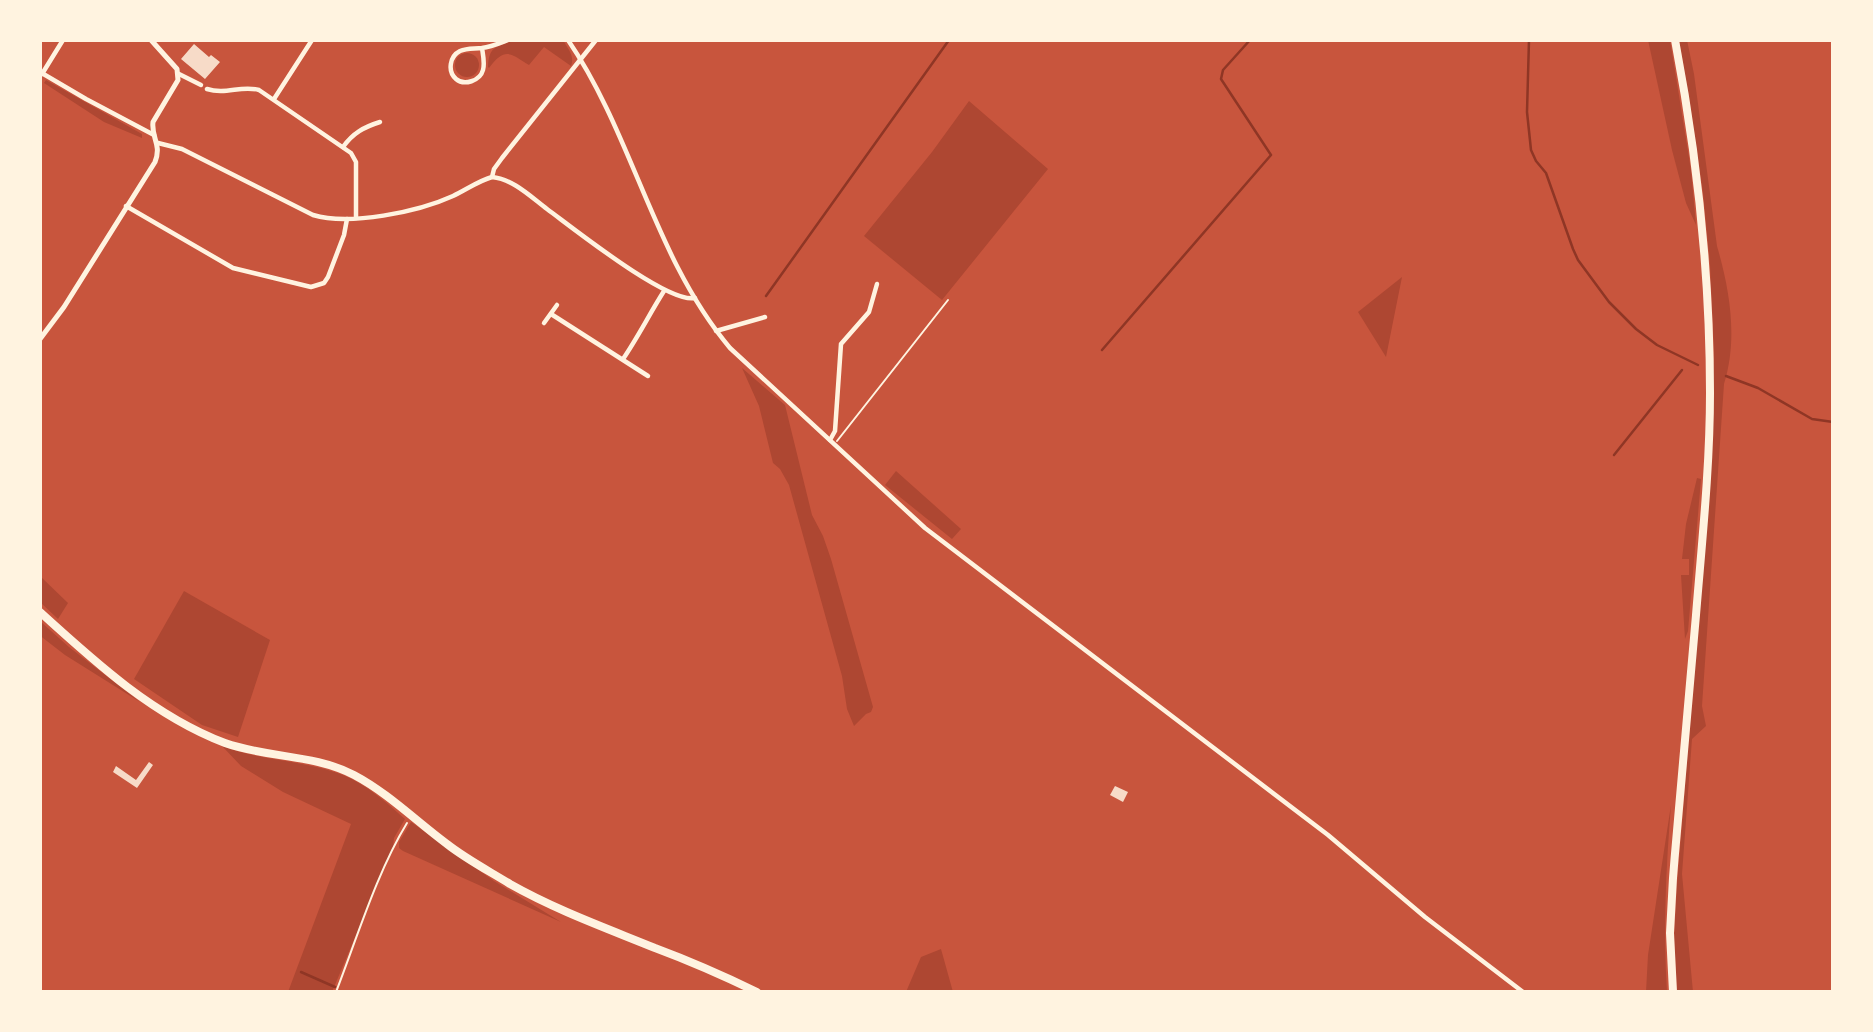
<svg xmlns="http://www.w3.org/2000/svg" width="1873" height="1032" viewBox="0 0 1873 1032" font-family="Quicksand,sans-serif">
<style>
.green{fill:#ae4732}
.lines{fill:none;stroke-linecap:round;stroke-linejoin:round}
.stream{stroke:#8f3625;stroke-width:2.5}
.building{fill:#f7dbc8}
.path{stroke:#fff3e0;stroke-width:2}
.minor{stroke:#fff3e0;stroke-width:4.5}
.tertiary{stroke:#fff3e0;stroke-width:5}
.trunk{stroke:#fff3e0;stroke-width:8}
</style>
<rect width="100%" height="100%" fill="#c8553d"/>
<g class="green">
<path d="M 514,40 L 563,40 C 568,49 575,56 571,66 L 544,47 L 529,65 C 510,53 505,47 489,68 L 488,67 C 489,45 496,48 514,40 Z"/>
<polygon points="1648,40 1670,40 1691,170 1696,225 1686,203 1672,150"/>
<path d="M 1679,40 L 1687,40 L 1694,74 L 1717,246 C 1730,291 1738,339 1724,384 L 1702,706 L 1706,726 L 1692,739 L 1682,874 L 1693,992 L 1677,992 L 1674,938 L 1677,885 L 1706,526 L 1714,352 L 1710,265 L 1703,193 L 1689,97 Z"/>
<circle cx="467" cy="65" r="12"/>
<polygon points="46,80 142,134 142,138 104,122 44,83"/>
<polygon points="969,101 1048,169 942,300 864,236 932,152"/>
<polygon points="1402,277 1386,357 1358,312"/>
<polygon points="742,368 785,405 812,515 823,536 831,559 873,707 871,712 866,714 854,726 847,709 842,676 789,485 780,469 773,463 759,406"/>
<polygon points="896,471 961,529 952,539 885,485"/>
<polygon points="1697,478 1701,479 1688,631 1685,639 1681,575 1689,575 1689,559 1682,559 1686,524"/>
<polygon points="40,576 68,603 58,619 40,602"/>
<polygon points="184,591 270,640 238,737 202,725 134,679"/>
<polygon points="40,621 69,647 140,702 65,655 43,638 40,635"/>
<path d="M 222,746 C 261,761 304,760 343,775 C 367,785 386,802 405,819 L 394,838 L 393,847 L 332,992 L 288,992 L 351,824 L 283,792 L 241,766 Z"/>
<path d="M 1671,805 C 1666,868 1663,928 1667,992 L 1646,992 L 1648,955 Z"/>
<polygon points="411,822 494,881 561,922 403,851 399,848 399,842"/>
<polygon points="941,949 953,992 906,992 921,957"/>
</g>
<g class="lines">
<g class="stream">
<polyline points="1529,40 1527,112 1531,150 1536,161 1546,173 1573,249 1578,260 1609,302 1636,329 1657,345 1698,365"/>
<polyline points="766,296 949,40"/>
<polyline points="1102,350 1271,155 1221,79 1223,70 1250,40"/>
<polyline points="1726,376 1758,388 1812,419 1833,422"/>
<polyline points="1614,455 1682,370"/>
<polyline points="301,972 335,987"/>
</g>
</g>
<g class="building">
<polygon points="194,44 209,57 211,55 220,62 205,79 181,59"/>
<polygon points="149,762 153,765 137,788 113,772 116,766 136,780"/>
<polygon points="1115,786 1128,792 1123,802 1110,795"/>
</g>
<g class="lines">
<g class="path">
<polyline points="837,441 948,300"/>
<path d="M 336,992 C 357,938 377,872 407,823"/>
</g>
<g class="minor">
<path d="M 568,40 C 634,137 654,258 730,348 L 925,528 L 1328,835 L 1425,917 L 1523,992"/>
<path d="M 482,48 C 483,55 485,63 483,70 C 480,81 464,86 456,79 C 447,71 450,56 460,51 C 467,48 474,49 482,48 C 491,47 500,43 508,40"/>
<polyline points="40,72 86,99 154,135"/>
<polyline points="42,74 63,40"/>
<polyline points="179,74 201,85"/>
<path d="M 207,89 C 226,95 241,85 259,90 L 351,153 L 356,162 L 356,218"/>
<polyline points="274,99 312,40"/>
<path d="M 158,143 L 182,149 L 313,215 C 349,226 418,212 453,196 C 466,190 478,181 492,177 L 494,169 L 502,158 L 596,40"/>
<path d="M 343,147 C 353,133 364,127 380,122"/>
<path d="M 492,177 C 513,179 531,197 547,209 C 573,228 668,304 695,298"/>
<polyline points="126,206 233,268 311,287 324,283 328,277 344,235 347,219"/>
<polyline points="551,314 648,376"/>
<polyline points="544,323 557,305"/>
<polyline points="716,331 765,317"/>
<path d="M 623,359 C 638,337 650,313 664,291"/>
<polyline points="830,440 835,431 841,344 869,312 877,284"/>
</g>
<path class="tertiary" d="M 40,339 L 64,307 L 155,162 C 162,144 151,138 153,122 L 178,80 L 177,69 L 151,40"/>
<g class="trunk">
<path d="M 40,612 C 96,663 154,716 225,743 C 267,758 314,754 354,775 C 388,793 416,821 447,844 C 466,859 489,871 510,884 C 556,910 606,928 655,948 C 690,961 724,976 757,992"/>
<path d="M 1673,992 L 1670,933 L 1673,878 C 1680,790 1688,702 1696,615 C 1702,541 1710,467 1710,393 C 1710,276 1697,155 1675,40"/>
</g>
</g>
<rect width="1873" height="1032" fill="none" stroke="#fff3e0" stroke-width="84"/>
</svg>
